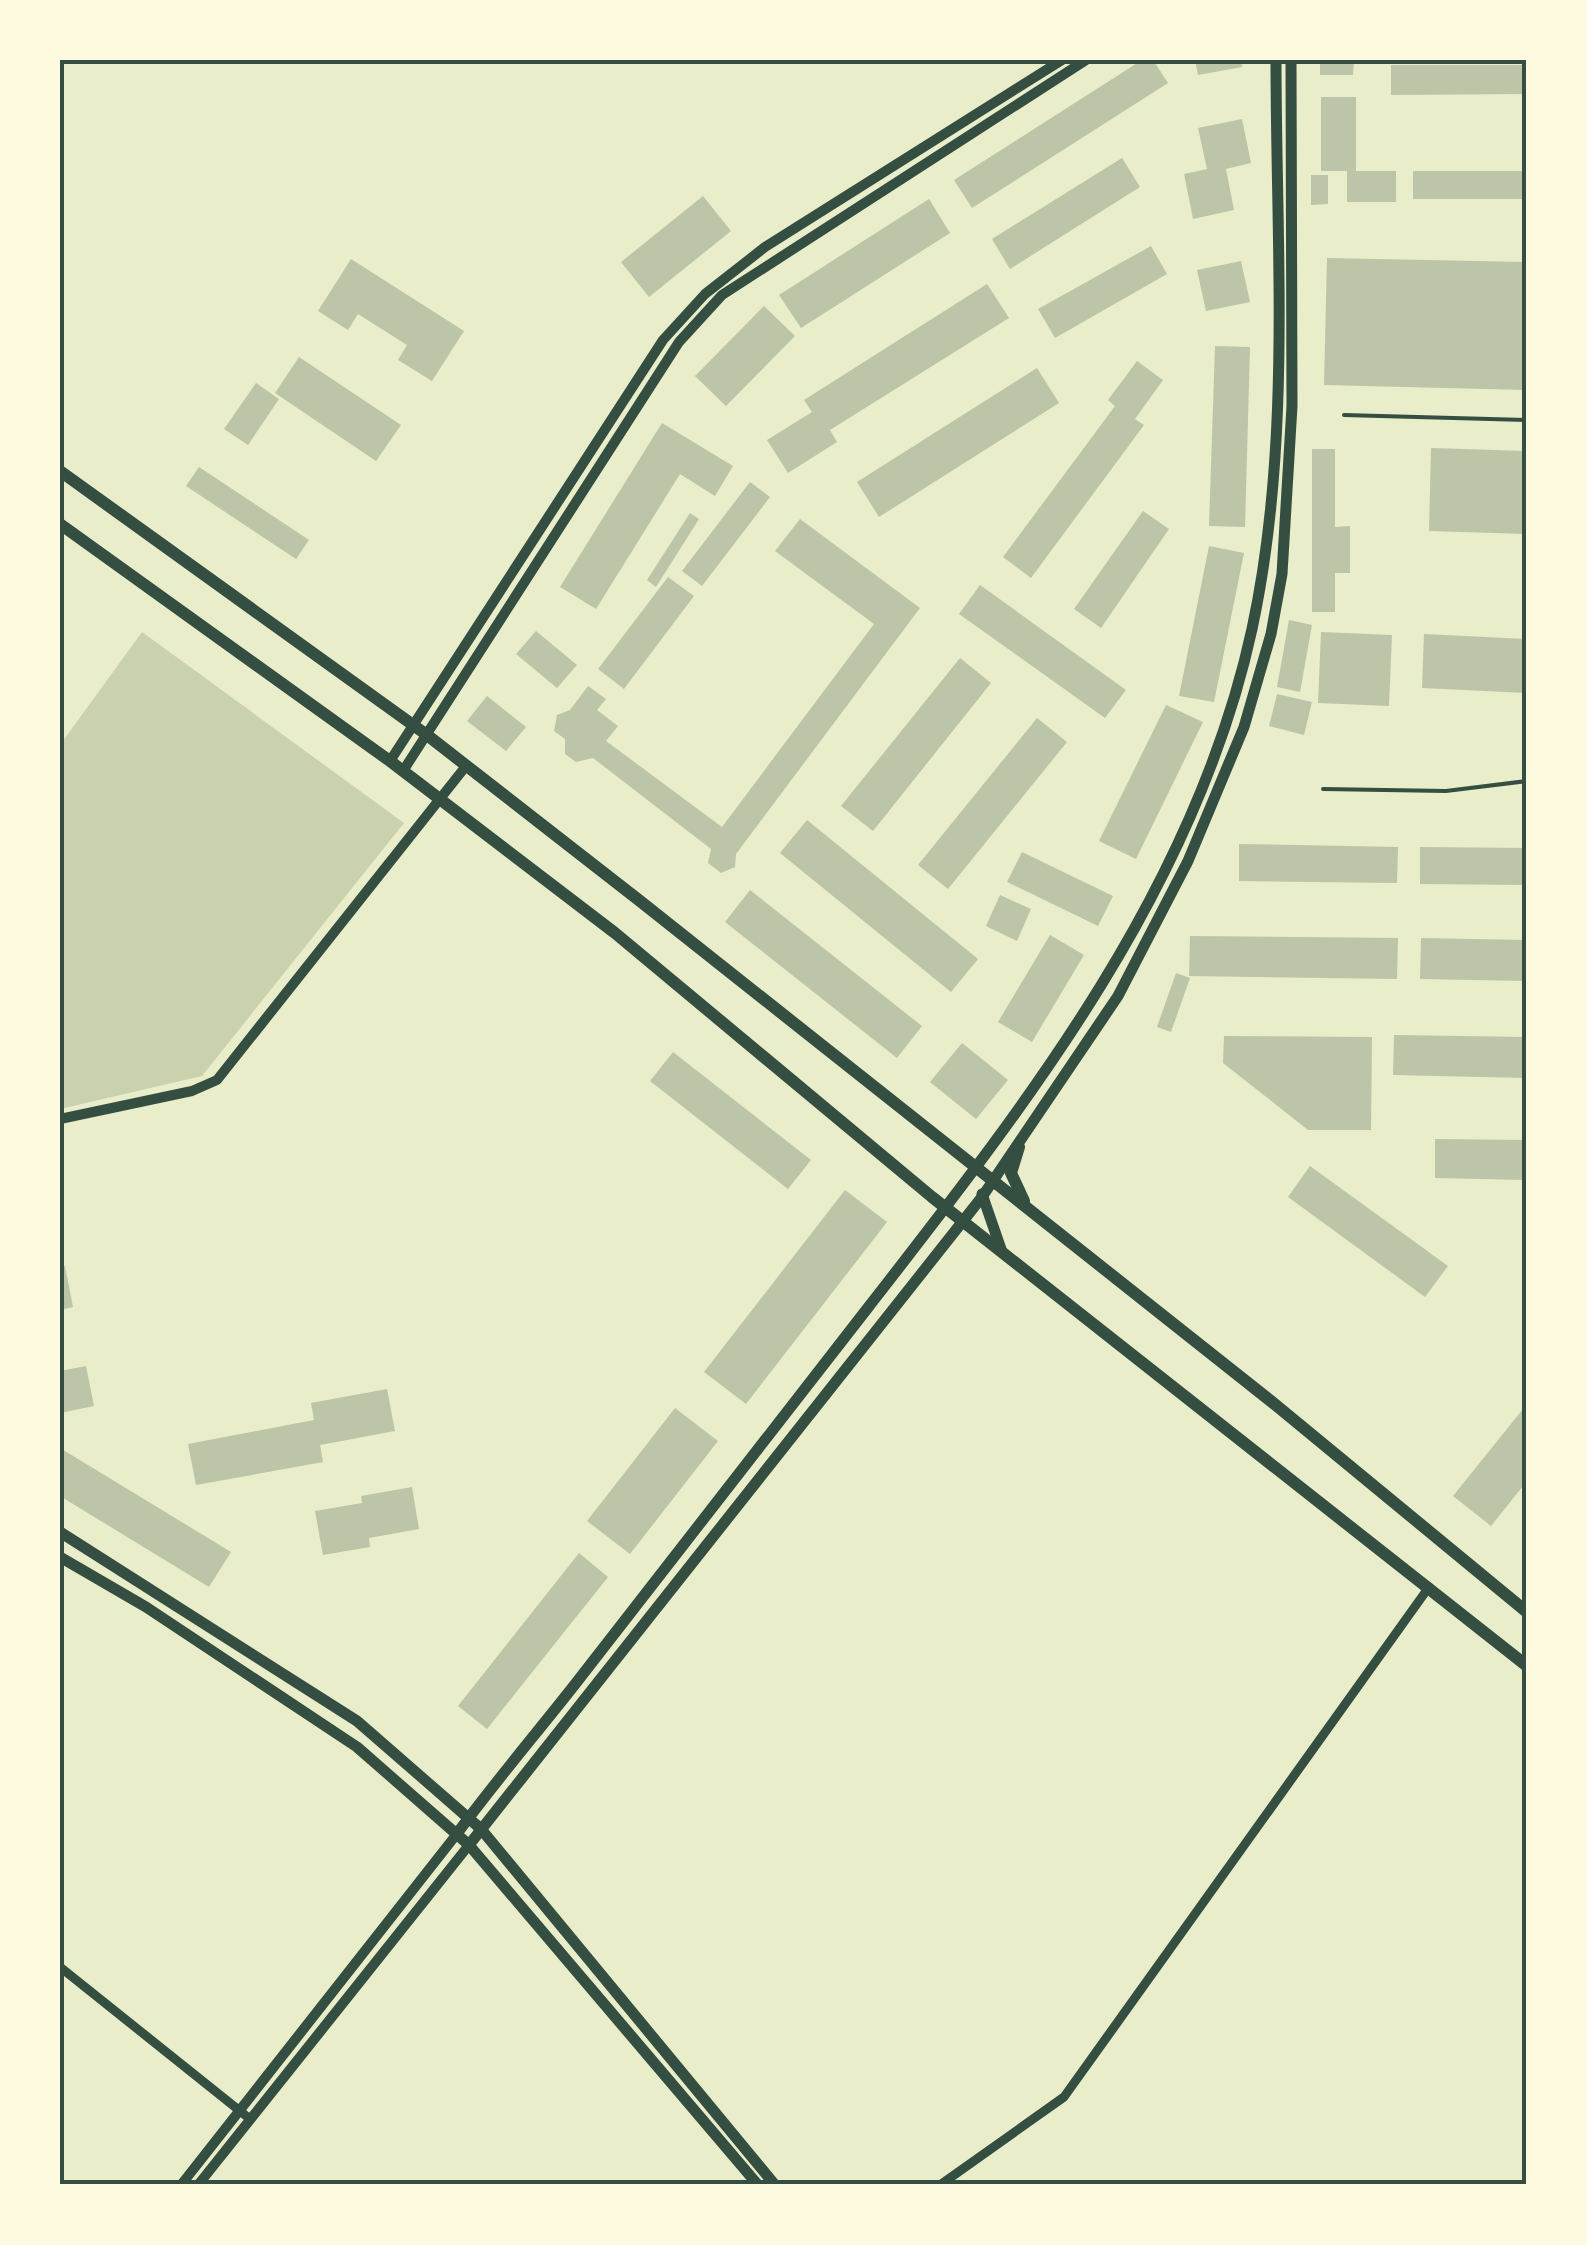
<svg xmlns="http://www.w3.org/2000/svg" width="1587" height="2245" viewBox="0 0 1587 2245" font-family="Rubik,sans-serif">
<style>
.green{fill:#cad2ad}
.building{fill:#bcc5a7}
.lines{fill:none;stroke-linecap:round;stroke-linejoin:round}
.service{stroke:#344e41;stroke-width:4}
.minor{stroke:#344e41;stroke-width:9}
.tertiary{stroke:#344e41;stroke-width:10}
.secondary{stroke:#344e41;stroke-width:11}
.primary{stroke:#344e41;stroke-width:12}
.neatline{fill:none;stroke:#344e41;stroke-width:4}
</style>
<rect width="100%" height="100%" fill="#e9edc9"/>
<polygon class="green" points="142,632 404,823 202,1076 60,1109 60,745"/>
<g class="building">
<polygon points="1142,60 1153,60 1168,83 972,208 954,180"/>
<polygon points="1195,60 1241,60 1242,67 1198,75"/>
<polygon points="1320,60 1354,60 1353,75 1320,75"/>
<polygon points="1391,65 1527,65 1527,94 1391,95"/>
<polygon points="1321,97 1356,97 1356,171 1396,171 1396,202 1347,202 1347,171 1321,171"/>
<polygon points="1242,119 1251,163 1226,169 1234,210 1193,219 1184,174 1207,169 1198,128"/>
<polygon points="1122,158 1140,187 1010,269 992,239"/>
<rect x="1413" y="171" width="114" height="28"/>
<polygon points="1311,175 1328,175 1328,204 1311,205"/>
<polygon points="703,196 731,231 649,297 621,262"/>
<polygon points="929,199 950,233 801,328 779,295"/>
<polygon points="1151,246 1167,274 1055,338 1038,309"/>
<polygon points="1327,258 1527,262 1527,390 1324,385"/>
<polygon points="351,259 464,331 432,381 398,360 407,345 358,314 348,330 318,311"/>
<polygon points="1241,261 1250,302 1206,311 1197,270"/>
<polygon points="987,284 1009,318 830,430 837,442 788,473 767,440 812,412 804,400"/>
<polygon points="764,306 795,336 726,406 695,376"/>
<polygon points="1215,346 1250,347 1245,527 1209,526"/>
<polygon points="299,357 401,425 376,461 275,393"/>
<polygon points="1137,361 1163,380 1135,419 1144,425 1031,578 1003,557 1115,406 1108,400"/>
<polygon points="1037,368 1059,403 879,517 857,482"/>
<polygon points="256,383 279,399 248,445 224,429"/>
<polygon points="662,423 733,466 715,496 680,474 596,609 560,587"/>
<polygon points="1431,448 1527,451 1527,534 1429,531"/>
<polygon points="1312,449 1335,449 1335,527 1350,526 1350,573 1335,573 1335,612 1312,612"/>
<polygon points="199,467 309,540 296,559 186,486"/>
<polygon points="750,482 770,497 702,586 682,571"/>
<polygon points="1143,511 1169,529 1101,628 1074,609"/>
<polygon points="690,513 699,519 656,587 647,580"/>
<polygon points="800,519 920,608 736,854 735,867 721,873 708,863 711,849 593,758 576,762 565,754 565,739 554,731 557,715 570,710 588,686 606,699 597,710 618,726 606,741 722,827 874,624 775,551"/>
<polygon points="1209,546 1244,553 1214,702 1179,696"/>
<polygon points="668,577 694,596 624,689 598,669"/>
<polygon points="980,585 1126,690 1105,718 959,614"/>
<polygon points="1289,620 1312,625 1300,692 1277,687"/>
<polygon points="536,631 577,665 557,688 516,654"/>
<polygon points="1321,632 1392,635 1389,706 1318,703"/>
<polygon points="1424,634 1527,639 1527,693 1422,688"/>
<polygon points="960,658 991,683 873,831 841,806"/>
<polygon points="1277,694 1312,702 1304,735 1269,726"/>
<polygon points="487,696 526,727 506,751 467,721"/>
<polygon points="1166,705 1203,722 1136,859 1099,841"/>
<polygon points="1037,718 1067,742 948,889 918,865"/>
<polygon points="807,820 978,959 951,992 780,853"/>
<polygon points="1239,844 1398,847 1397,883 1239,881"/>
<polygon points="1420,847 1527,848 1527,885 1420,884"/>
<polygon points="1022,852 1113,896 1098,926 1007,882"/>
<polygon points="750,890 922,1026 897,1058 725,922"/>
<polygon points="1000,895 1031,909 1017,941 986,926"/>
<polygon points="1050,935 1084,955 1032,1042 998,1022"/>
<polygon points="1190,936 1398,938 1397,979 1189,976"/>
<polygon points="1421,938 1527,940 1527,981 1420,979"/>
<polygon points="1176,973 1190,978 1171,1032 1157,1027"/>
<polygon points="1394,1035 1527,1037 1527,1078 1393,1075"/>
<polygon points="1224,1036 1372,1037 1371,1130 1308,1130 1223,1063"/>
<polygon points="962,1043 1008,1080 976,1119 930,1082"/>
<polygon points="673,1052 811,1160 788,1189 650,1081"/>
<polygon points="1435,1139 1527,1140 1527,1180 1435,1178"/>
<polygon points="1310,1166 1448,1266 1425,1297 1288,1197"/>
<polygon points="845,1190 887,1222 746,1404 704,1372"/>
<polygon points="65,1266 73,1307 60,1310 60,1267"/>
<polygon points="86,1366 94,1406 60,1413 60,1371"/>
<polygon points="387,1389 395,1431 320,1445 323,1462 196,1485 188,1444 314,1420 311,1403"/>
<polygon points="1527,1404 1527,1481 1491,1526 1453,1496"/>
<polygon points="675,1408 718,1441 630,1554 587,1521"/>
<polygon points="60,1448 231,1552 209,1587 60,1496"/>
<polygon points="412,1487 419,1529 369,1538 370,1547 323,1555 315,1511 362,1503 361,1496"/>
<polygon points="579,1553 608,1577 487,1729 458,1706"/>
</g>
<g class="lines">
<g class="service">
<polyline points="1344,415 1527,420"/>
<polyline points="1323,789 1446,791 1527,781"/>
</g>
<g class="minor">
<polyline points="60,1967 250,2119"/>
<polyline points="940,2185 1064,2097 1429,1587"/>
</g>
<g class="tertiary">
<polyline points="390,761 663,340 705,294 765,247 1062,60"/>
<polyline points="403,771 679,342 722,295 1086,60"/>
<polyline points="60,1119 192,1091 217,1080 466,766"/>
<polyline points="181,2185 456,1835"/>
<polyline points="198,2185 469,1845"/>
</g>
<g class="secondary">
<polyline points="982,1194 1002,1252"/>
<polyline points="60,1532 357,1721 481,1829 775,2185"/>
<polyline points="60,1557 146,1607 357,1747 469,1845 758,2185"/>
<path d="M 456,1835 C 494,1783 536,1734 576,1683 C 674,1557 772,1431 870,1305 C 1029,1101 1196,888 1252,629 C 1292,444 1276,247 1276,60"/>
<polyline points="469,1845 982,1197 1118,996 1188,861 1244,727 1271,634 1282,574 1292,406 1291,60"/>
</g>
<g class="primary">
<polyline points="60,471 427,735 640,901 1272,1402 1527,1612"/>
<polyline points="60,524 390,761 615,933 932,1197 1527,1666"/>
<polyline points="1019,1147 1011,1173 1024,1201"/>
</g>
</g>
<rect width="1587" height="2245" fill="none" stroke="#fefae0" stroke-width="125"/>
<rect x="62" y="62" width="1462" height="2120" class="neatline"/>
</svg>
